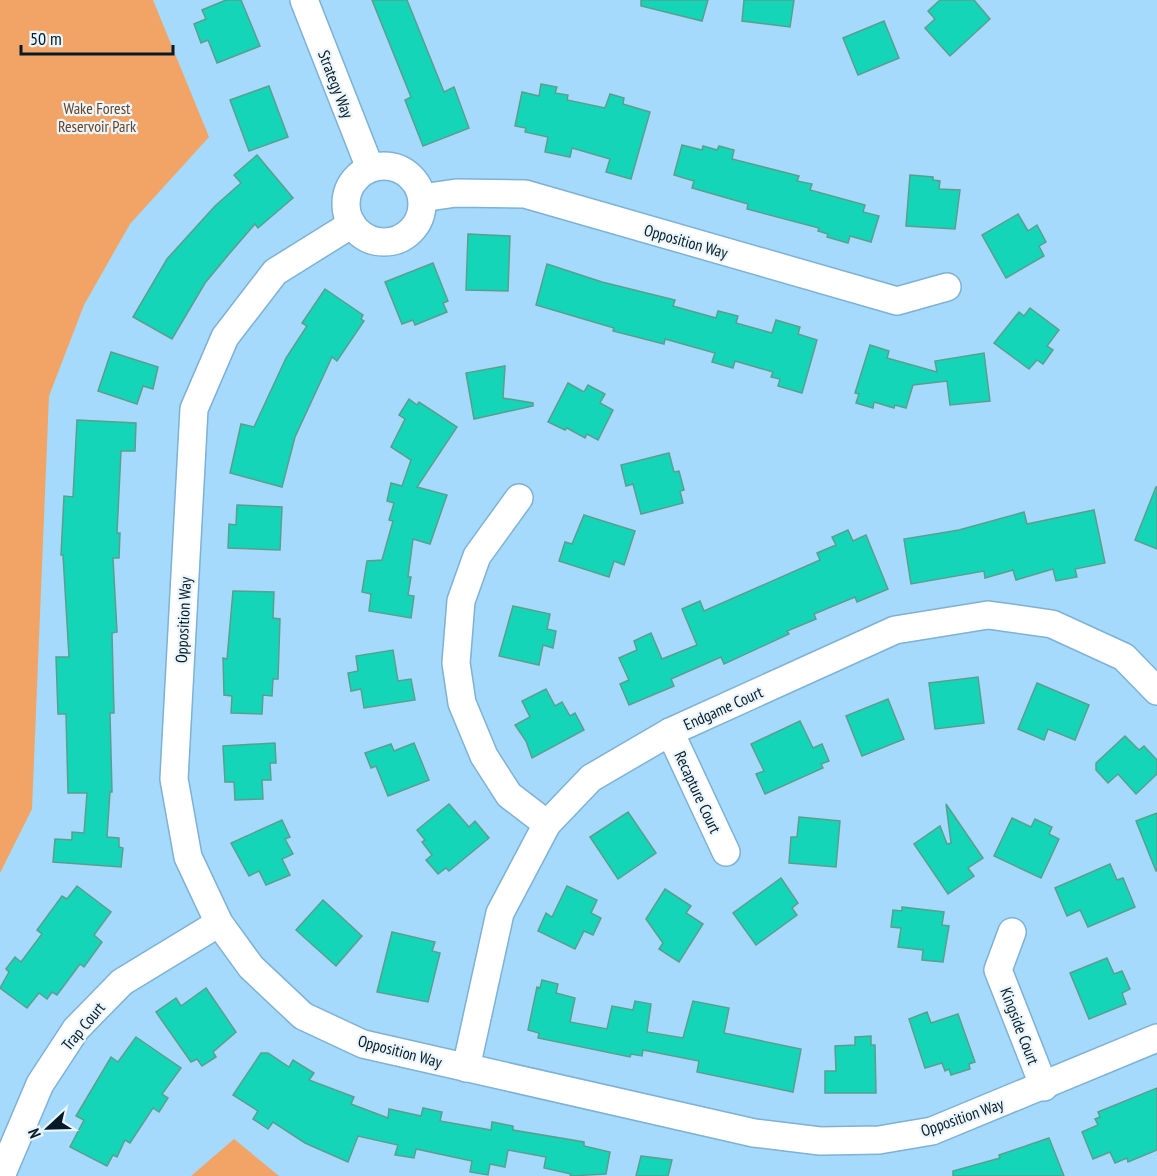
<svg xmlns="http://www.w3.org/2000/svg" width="1157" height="1176" viewBox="0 0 1157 1176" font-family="'PT Sans Narrow',sans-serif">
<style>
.green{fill:#f2a466}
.building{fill:#15d5b8;stroke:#5a9e8f;stroke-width:1.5}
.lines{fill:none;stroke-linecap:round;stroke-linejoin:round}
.minor-casing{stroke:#7eb1d3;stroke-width:30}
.minor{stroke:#fff;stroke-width:27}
.labels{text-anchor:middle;stroke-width:4.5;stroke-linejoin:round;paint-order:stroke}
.street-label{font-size:16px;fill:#061a27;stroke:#eaf5fc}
.park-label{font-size:16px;fill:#684224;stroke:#eaf5fc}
</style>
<rect width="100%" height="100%" fill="#a5dafd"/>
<g class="green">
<polygon points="0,0 153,0 209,137 130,224 84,305 49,396 32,809 0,873"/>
<polygon points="234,1139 279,1176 191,1176"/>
</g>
<g class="building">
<polygon points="226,0 241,0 260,46 217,63 208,40 201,43 194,24 206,19 202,10"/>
<polygon points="372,0 407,0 444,92 454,87 469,128 423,146 405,100 411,97"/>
<polygon points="641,0 708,0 702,21 641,6"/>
<polygon points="744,0 794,0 790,27 742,21"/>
<polygon points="940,0 974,0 990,19 950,56 925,28 935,19 928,11"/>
<polygon points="884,21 899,58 858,75 843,38"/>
<polygon points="541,84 557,87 555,93 568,95 567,100 605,108 610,94 624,98 623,104 650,112 631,179 606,172 610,159 572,148 570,157 545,152 548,137 525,132 526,128 515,126 522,92 539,96"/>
<polygon points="269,86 288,137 249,151 230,100"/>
<polygon points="682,145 702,150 703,146 717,150 719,146 734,150 732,159 799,176 797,181 812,184 810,190 865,205 863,212 879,216 871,242 850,236 848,243 827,237 828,234 818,231 819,228 747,209 748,204 692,188 694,181 674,175"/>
<polygon points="257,155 293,198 258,228 255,224 229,254 205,283 172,339 133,317 167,259 215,206 241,183 234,175"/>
<polygon points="910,175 933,177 933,180 940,181 939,189 960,190 955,229 906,226"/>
<polygon points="1018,214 1028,231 1037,225 1046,242 1039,246 1044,256 1006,278 982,235"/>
<polygon points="468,234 510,236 508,291 466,290"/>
<polygon points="433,263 448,301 443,303 447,312 415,325 413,320 402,324 385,282"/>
<polygon points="547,264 602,282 675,300 673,306 716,318 718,311 738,316 736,323 772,333 776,320 800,327 798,334 817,340 802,393 778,386 780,379 771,377 773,372 735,361 733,368 712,362 715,353 665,339 664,344 613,331 614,328 536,305"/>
<polygon points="325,289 363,315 361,319 364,321 337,361 332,357 295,437 282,487 230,473 241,424 254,427 286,358 307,326 302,323"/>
<polygon points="1030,308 1059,330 1047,346 1053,350 1043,364 1037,360 1029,369 994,343 1019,312 1024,316"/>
<polygon points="870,345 889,351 887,358 937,372 935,361 984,353 990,401 950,405 947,381 913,385 906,408 895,405 894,408 874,402 873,408 856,403 859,394 855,393"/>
<polygon points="111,352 158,367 153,389 143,386 137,404 98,391"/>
<polygon points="505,366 503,398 533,403 533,406 474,419 466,373"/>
<polygon points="568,383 584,392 588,385 605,394 600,403 613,410 598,440 587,434 585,438 567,428 565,430 548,422"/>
<polygon points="409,399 417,405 419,402 457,427 417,487 447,495 430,544 413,539 408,577 411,577 408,595 414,596 411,618 369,611 371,594 362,592 367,561 382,560 393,521 389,520 394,503 387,501 391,483 402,486 411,460 391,447 405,419 399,415"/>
<polygon points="77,420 136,423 135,451 121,451 117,533 120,533 119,558 113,558 117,632 112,633 114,713 110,713 112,792 110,792 107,837 119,838 119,847 123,848 121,867 53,862 55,839 72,840 72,832 84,833 87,793 68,793 66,714 58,714 56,657 69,657 63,555 61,555 64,496 73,497"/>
<polygon points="669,453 674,472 679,471 684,490 680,491 683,503 641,514 633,484 626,486 621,465"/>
<polygon points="1156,487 1157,487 1157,549 1135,540"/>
<polygon points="237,505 282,507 280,550 228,548 229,524 236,525"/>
<polygon points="1094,510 1105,563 1075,569 1077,577 1056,581 1053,569 1016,580 1013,570 985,578 984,571 911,584 904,539 959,530 1024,512 1027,524"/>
<polygon points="584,515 635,531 624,565 614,561 609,577 559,561 565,542 572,544"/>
<polygon points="848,530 853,541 866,535 888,589 857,602 855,597 814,614 816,619 787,631 789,634 724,664 721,657 671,679 674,686 629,705 620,684 629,680 619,658 637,650 634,641 651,633 662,659 697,645 682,609 700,601 704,611 820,560 817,553 836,545 832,537"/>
<polygon points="233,591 274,592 273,618 280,619 278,679 273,679 272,696 263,695 262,714 231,713 232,696 224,695 223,658 227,659"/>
<polygon points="513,606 550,614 547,629 556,631 553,648 543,645 539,665 499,656"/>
<polygon points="393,650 398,681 411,679 415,700 364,708 361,689 351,691 348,673 358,671 356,656"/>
<polygon points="978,677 984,723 935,729 929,683"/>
<polygon points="1037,683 1089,705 1075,740 1048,729 1044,740 1018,729"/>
<polygon points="546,689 555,706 562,702 570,716 575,713 584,730 532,758 526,741 515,725 530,717 522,701"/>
<polygon points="888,699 904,739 862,756 846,716"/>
<polygon points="800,721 813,748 822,744 829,761 821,764 823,768 765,794 756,774 764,771 751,744"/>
<polygon points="1125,736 1139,750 1144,746 1157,760 1157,774 1136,794 1118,774 1108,783 1096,770 1096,763"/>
<polygon points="275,743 276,763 270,763 271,780 262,780 263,799 235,800 234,782 225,782 223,746"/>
<polygon points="414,743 429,780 388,796 376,766 371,768 365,753 391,744 394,751"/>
<polygon points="449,804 469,827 475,821 489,838 449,871 446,868 438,874 426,860 432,855 422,842 425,840 417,830"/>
<polygon points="946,804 983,858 968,868 974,876 948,894 914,844 940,826 947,844 951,843"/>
<polygon points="628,812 656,853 618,879 590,837"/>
<polygon points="1157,813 1157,871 1156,871 1136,821"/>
<polygon points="799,817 840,821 836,867 789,863 791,837 797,837"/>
<polygon points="1012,818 1031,827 1035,819 1052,827 1049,834 1059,839 1041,878 994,856"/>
<polygon points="282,820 290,837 285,839 293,854 282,859 290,875 266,885 259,871 249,876 231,843"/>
<polygon points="1110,864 1117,880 1123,878 1135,907 1088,927 1080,910 1067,916 1055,888"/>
<polygon points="781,878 798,903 792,908 797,915 756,945 733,913"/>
<polygon points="77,886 111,912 94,935 102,942 84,967 80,964 57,995 52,992 47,999 39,993 27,1008 0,988 9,972 6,969 15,957 21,962 42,934 37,930 62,896 67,899"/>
<polygon points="567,886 597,900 591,913 601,918 593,935 584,931 575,949 538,931 546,913 552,917"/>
<polygon points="665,889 691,906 686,913 703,924 679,962 659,949 663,943 646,919"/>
<polygon points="323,900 362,936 336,966 296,930"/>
<polygon points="902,907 944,912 942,925 949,926 943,962 922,960 923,950 898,947 901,928 891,927 893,910 902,911"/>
<polygon points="392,932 435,942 432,951 440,953 428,1002 377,992"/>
<polygon points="1107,958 1114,974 1122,971 1130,989 1122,993 1126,1004 1089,1019 1070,973"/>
<polygon points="542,980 558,984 556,993 575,998 570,1022 607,1029 612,1006 633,1010 635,1001 651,1004 647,1032 683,1038 693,1001 729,1008 724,1033 801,1049 793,1092 697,1072 699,1061 643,1050 642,1056 631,1054 630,1057 538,1038 539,1033 528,1030 537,987 540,988"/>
<polygon points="206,988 236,1032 213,1052 216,1057 202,1066 197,1059 191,1062 156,1012 176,998 181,1006"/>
<polygon points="927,1012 931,1023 958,1014 975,1062 969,1064 970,1069 951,1075 949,1069 945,1071 942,1063 925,1068 909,1019"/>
<polygon points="871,1036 871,1045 875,1045 876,1093 825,1093 825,1071 836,1071 835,1046 855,1045 855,1037"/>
<polygon points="136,1037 181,1068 162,1094 168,1098 159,1112 153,1108 130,1143 125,1140 117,1157 113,1155 107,1166 70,1147 84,1120 76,1116 111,1057 118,1062"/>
<polygon points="261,1053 268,1053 289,1067 293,1060 314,1073 309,1080 354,1097 351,1104 388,1118 389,1109 421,1116 423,1108 442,1112 440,1121 491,1130 492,1122 513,1126 513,1130 584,1142 584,1146 610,1152 606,1174 570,1176 571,1174 544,1168 546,1157 508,1150 505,1167 490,1164 488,1175 470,1172 472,1161 416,1149 414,1158 395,1155 398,1145 358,1136 348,1162 305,1143 273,1122 268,1129 253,1119 258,1111 233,1095"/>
<polygon points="1157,1088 1157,1150 1128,1162 1127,1158 1115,1163 1110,1152 1093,1159 1082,1132 1098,1125 1095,1119 1100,1117 1098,1112"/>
<polygon points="1049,1138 1064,1176 953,1176 953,1171 1000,1158 999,1155"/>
<polygon points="641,1156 672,1160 668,1176 636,1176"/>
</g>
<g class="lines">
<g class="minor-casing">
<g id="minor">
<polyline points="304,0 370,168"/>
<circle cx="384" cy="204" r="38"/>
<polyline points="422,198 456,193 525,194 897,301 947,287"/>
<polyline points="352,224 275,272 225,337 194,409 174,779 188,857 219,923 251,967 303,1016 363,1044 754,1133 820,1141 879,1140 932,1131 1157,1038"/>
<polyline points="519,498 477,556 461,601 456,663 462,703 484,756 509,795 547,824"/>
<polyline points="670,732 726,852"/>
<polyline points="1012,932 998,970 1044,1087"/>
<polyline points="466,1068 500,913 547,824 591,778 670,732 895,630 988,615 1052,624 1124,657 1157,691"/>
<polyline points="1,1176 40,1084 76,1029 122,982 219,923"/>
</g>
</g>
<use href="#minor" class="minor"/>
</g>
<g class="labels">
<g class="street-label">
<text transform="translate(336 84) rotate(69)" y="6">Strategy Way</text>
<text transform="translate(686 241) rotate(16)" y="6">Opposition Way</text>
<text transform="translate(183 620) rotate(-87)" y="6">Opposition Way</text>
<text transform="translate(723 708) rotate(-24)" y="6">Endgame Court</text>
<text transform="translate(698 792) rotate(65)" y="6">Recapture Court</text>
<text transform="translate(83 1026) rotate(-50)" y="6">Trap Court</text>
<text transform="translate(1020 1026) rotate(69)" y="6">Kingside Court</text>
<text transform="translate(400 1051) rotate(15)" y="6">Opposition Way</text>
<text transform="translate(962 1117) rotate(-19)" y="6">Opposition Way</text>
</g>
<g class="park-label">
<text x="97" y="114">Wake Forest<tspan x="97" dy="18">Reservoir Park</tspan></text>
</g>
</g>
<g transform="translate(48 1128) rotate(248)" stroke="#eaf5fc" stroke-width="4.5" paint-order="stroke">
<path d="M0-4.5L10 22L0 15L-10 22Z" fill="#061a27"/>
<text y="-9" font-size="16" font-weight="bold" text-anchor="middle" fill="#061a27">N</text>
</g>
<path d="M21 45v9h152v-9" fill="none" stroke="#061a27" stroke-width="3"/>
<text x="30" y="45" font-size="18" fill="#061a27" stroke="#eaf5fc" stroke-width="4.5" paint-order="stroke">50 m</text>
</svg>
